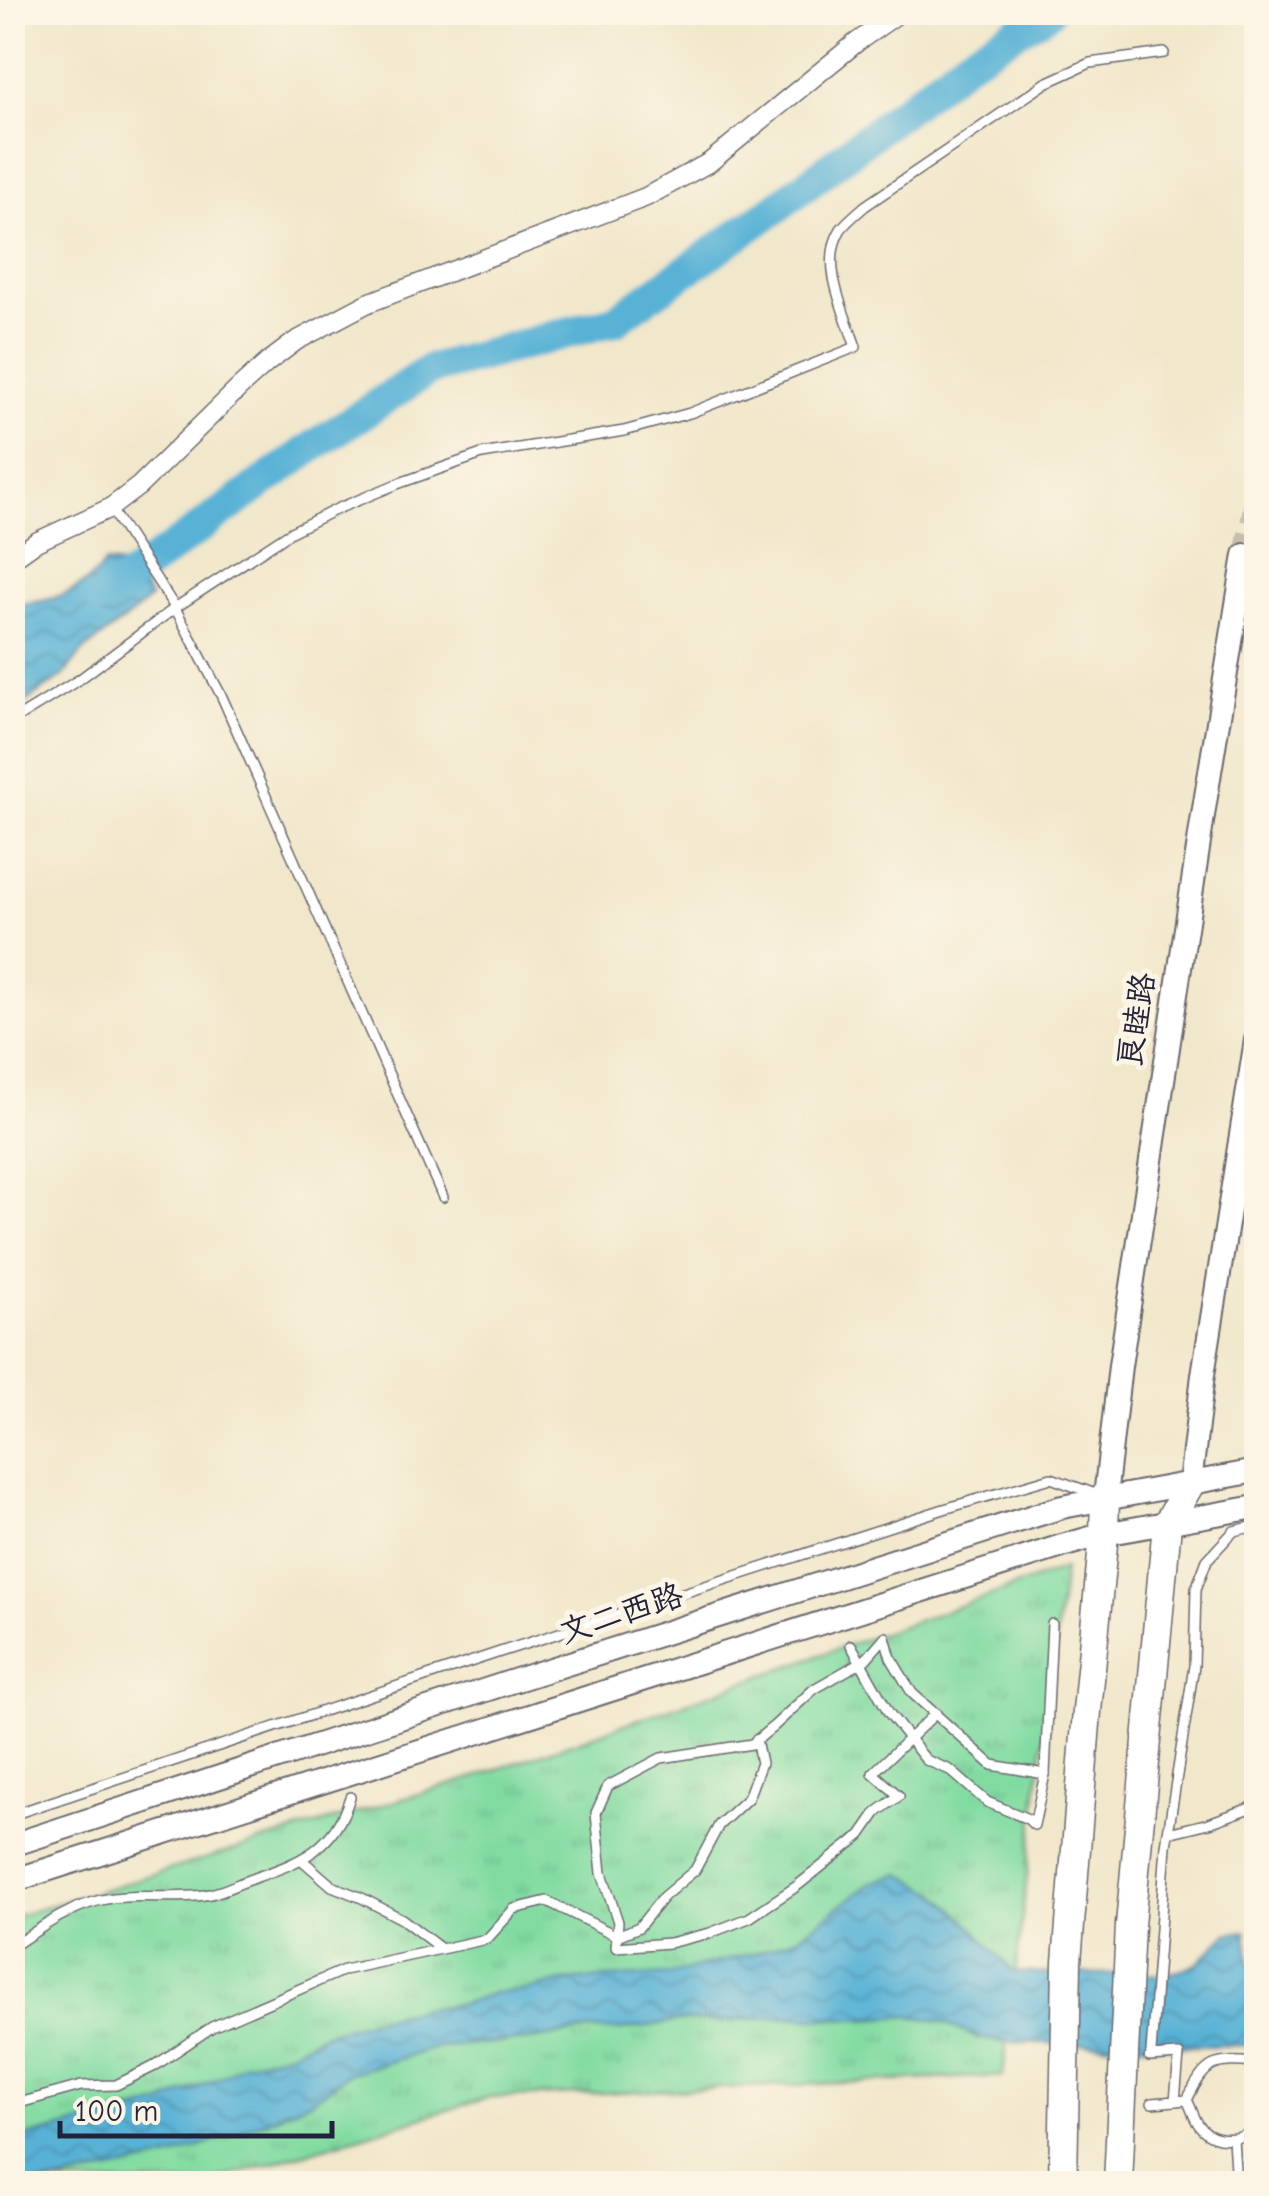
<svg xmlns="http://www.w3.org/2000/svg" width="1269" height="2196" viewBox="0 0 1269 2196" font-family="'Comic Neue','LXGW WenKai TC',sans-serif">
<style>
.park{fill:url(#park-tufts);stroke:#527e6e;stroke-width:2.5}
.water{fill:url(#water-waves);stroke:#3e6a88;stroke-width:2.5}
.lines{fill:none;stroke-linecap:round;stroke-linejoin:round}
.river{stroke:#59b2d6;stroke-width:32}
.secondary-tunnel{stroke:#c8c0ae;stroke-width:22;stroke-dasharray:22 11;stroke-linecap:butt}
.lane-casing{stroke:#6a676d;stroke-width:12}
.street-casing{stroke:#6a676d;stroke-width:21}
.secondary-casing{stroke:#6a676d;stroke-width:26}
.primary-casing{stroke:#6a676d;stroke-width:31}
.lane{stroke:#fff;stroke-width:9}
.street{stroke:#fff;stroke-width:18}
.secondary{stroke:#fff;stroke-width:22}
.primary{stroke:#fff;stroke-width:28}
.labels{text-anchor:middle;stroke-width:10;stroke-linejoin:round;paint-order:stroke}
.street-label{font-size:32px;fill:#22223b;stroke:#fcf5e5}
</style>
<defs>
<pattern id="park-tufts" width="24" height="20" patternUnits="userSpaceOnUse" patternTransform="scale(2.5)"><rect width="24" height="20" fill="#81dba1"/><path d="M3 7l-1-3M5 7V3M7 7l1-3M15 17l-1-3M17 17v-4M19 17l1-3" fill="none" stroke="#6fbc8c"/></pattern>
<pattern id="water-waves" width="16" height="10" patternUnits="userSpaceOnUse" patternTransform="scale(2.5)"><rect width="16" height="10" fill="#59b2d6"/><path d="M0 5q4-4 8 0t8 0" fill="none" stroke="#4990af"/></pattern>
</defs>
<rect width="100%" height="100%" fill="#fcf5e5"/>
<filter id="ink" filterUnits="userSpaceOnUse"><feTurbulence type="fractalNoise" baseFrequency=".01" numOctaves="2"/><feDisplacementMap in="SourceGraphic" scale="20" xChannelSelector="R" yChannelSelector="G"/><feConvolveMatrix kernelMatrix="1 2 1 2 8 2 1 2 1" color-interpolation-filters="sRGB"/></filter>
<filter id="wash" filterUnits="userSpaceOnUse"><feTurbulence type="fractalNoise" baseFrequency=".0048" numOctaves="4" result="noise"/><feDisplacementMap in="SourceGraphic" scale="40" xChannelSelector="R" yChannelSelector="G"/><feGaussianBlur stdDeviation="2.25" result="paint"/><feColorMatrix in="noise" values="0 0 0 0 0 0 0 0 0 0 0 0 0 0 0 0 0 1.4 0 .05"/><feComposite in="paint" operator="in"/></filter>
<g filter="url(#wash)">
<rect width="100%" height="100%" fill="#f1e7cb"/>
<polygon class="park" points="1064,1569 1003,2076 487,2098 205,2183 13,2184 13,1917 475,1777"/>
<g class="water">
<path d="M 105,563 L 130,566 L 150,598 L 135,612 L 82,652 L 63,676 L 13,711 L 13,604 C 48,604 84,592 105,563 Z"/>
<polygon points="901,1874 938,1894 963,1917 1013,1972 1165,1975 1197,1964 1227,1934 1246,1931 1250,1964 1256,1969 1256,2048 1249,2045 1194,2046 1001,2042 975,2037 944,2022 912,2016 859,2019 767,2017 731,2021 679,2021 621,2030 590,2030 537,2039 439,2047 348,2074 314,2099 269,2120 171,2158 54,2183 13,2184 13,2140 158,2105 226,2075 242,2064 290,2052 323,2034 374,2019 420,2009 463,2004 493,1993 525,1991 562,1981 670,1974 758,1952 798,1937 873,1882"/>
</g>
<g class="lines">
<polyline class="river" points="101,599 318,443 429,370 615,320 776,208 967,61 1048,12"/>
</g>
</g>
<g filter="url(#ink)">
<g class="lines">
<polyline class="secondary-tunnel" points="1245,555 1256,497"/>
<g class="lane-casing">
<g id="lane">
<polyline points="110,508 174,606 222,697 443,1197"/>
<path d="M 12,721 L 80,679 L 175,608 L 291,532 L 337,509 L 397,484 L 482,454 L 624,431 L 690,413 L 856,347 C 845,313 819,263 841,229 C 847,221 857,213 865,206 L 1046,83 L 1090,63 L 1164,53"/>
<polyline points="885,1637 865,1660 814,1689 774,1726 752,1744 661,1758 608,1786 596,1813 602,1873 618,1922 616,1947 669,1943 710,1933 749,1918 797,1886 861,1835 877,1812 899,1796 873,1773 936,1713"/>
<polyline points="885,1637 891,1658 912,1693 992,1765 1045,1774"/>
<polyline points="851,1645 889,1713 926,1760 950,1770 987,1802 1028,1819 1034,1825 1045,1774 1052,1624"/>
<polyline points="12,1815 497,1653 944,1509 1051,1478 1098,1495"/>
<polyline points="1168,1833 1209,1823 1256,1806"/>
<polyline points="302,1860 332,1886 362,1898 402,1919 440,1948"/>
<path d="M 12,1947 C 41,1928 67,1908 101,1900 C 136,1892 175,1901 210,1894 C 225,1891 239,1883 254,1878 C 300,1862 334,1850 350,1797"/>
<polyline points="1151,2053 1166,1846 1194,1666 1196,1589 1207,1560 1234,1531 1256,1526"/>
<polyline points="1150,2057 1179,2055 1175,2101"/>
<path d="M 1187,2100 C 1191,2107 1193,2115 1197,2122 C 1210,2144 1237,2141 1256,2131"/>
<path d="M 1152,2103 L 1187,2100 C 1207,2060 1213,2060 1256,2063"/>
<polyline points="12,2105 81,2086 116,2085 153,2067 212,2027 344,1970 487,1939 514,1909 547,1901 617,1936 639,1927 663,1897 695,1870 719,1825 748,1798 761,1763 756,1740"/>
<polyline points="1233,2139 1236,2184"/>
</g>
</g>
<g class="street-casing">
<polyline id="street" points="12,559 36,542 110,508 139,486 239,388 268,362 296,341 368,303 646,197 710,162 857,42 900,12"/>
</g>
<g class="secondary-casing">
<g id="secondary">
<polyline points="1190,1484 1203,1375 1256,1040"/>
<polyline points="1105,1497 1120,1366 1204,809 1245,555"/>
<polyline points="12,1845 507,1683 1062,1507 1256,1471"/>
<polyline points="12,1881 1062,1546 1104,1534 1256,1507"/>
</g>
</g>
<g class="primary-casing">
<g id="primary">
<polyline points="1063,2184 1067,1962 1087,1711 1104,1534 1105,1497"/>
<polyline points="1118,2184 1130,1925 1167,1524 1190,1484"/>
</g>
</g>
<use href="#lane" class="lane"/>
<use href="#street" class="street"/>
<use href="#secondary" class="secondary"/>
<use href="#primary" class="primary"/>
</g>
</g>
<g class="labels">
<g class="street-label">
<text transform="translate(1136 1020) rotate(-81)" y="11">良睦路</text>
<text transform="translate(621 1613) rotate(-18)" y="11">文二西路</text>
</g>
</g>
<rect width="1269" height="2196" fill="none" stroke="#fcf5e5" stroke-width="50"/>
<path d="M60 2121v15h272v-15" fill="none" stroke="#22223b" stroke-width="5"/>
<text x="75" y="2121" font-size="30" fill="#22223b" stroke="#fcf5e5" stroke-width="8" paint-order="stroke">100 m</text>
</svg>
